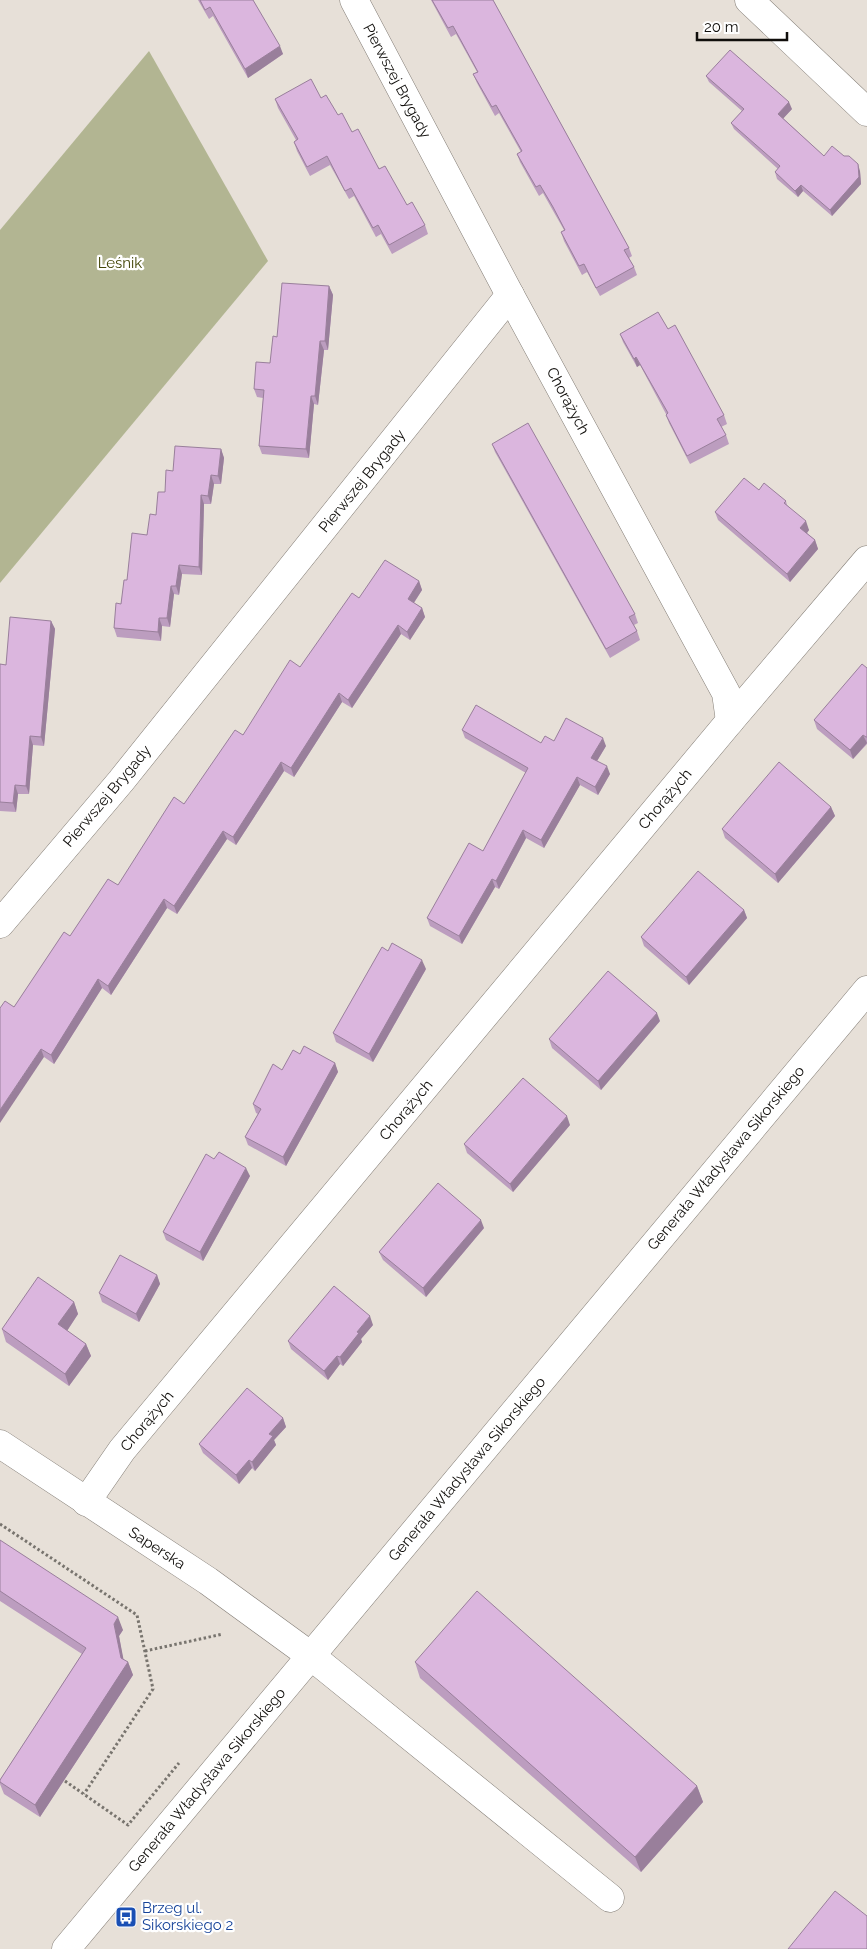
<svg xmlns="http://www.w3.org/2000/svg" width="867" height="1949" viewBox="0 0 867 1949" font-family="Raleway,sans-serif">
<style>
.green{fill:#b2b592}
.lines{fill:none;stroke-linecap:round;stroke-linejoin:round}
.minor-casing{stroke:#837d76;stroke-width:29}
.major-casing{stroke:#837d76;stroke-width:29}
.path{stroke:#78746e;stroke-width:3;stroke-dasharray:2.5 2.5;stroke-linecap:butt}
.minor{stroke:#fff;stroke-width:28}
.major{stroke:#fff;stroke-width:28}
.wall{fill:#bc9dbf}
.shaded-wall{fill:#997f9b}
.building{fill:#dbb6de;stroke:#997f9b}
.labels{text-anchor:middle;stroke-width:4.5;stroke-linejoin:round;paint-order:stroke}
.street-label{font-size:15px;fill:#100e0b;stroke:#fff}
.park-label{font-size:15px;fill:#424506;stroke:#fff}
.transit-label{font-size:15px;fill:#164399;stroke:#fff;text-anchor:start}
</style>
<rect width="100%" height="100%" fill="#e7e0d8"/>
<polygon class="green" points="149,51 268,261 0,583 0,230"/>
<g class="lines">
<g class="minor-casing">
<g id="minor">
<polyline points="354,0 510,295 726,693 730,721"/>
<polyline points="749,0 867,112"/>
<polyline points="0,924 121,781 510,295"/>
<polyline points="0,1444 208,1581 311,1656 610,1898"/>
<polyline points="86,1502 122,1450 730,721 867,560"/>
</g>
</g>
<g class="major-casing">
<polyline id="major" points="66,1949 867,990"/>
</g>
<g class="path">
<polyline points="0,1524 137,1615 153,1689 84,1794"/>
<polyline points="145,1651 223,1634"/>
<polyline points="65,1781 128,1825 179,1763"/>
</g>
<use href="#minor" class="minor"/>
<use href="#major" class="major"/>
</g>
<g class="wall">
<polygon points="198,0 253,0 283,54 248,78 213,16 209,19"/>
<polygon points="431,0 493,0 629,248 632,256 629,258 634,267 637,275 600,296 587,272 582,275 564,241 561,232 564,230 556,216 543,193 539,196 520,162 517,154 521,152 499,113 495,116 477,83 473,74 477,72 456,34 451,37"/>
<polygon points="706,76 792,109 783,118 824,156 860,171 861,184 832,216 803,191 798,197 777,179 775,172 778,169 734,129 731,123 742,111 709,82"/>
<polygon points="321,98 352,132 407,205 425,225 428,234 392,254 381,234 376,237 354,196 349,199 330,165 310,176 297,151 294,142 296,140 278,108 275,99"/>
<polygon points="329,286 333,295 328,350 324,350 318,405 314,404 309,458 262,454 259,446 263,398 257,397 254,389 270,363 277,337"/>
<polygon points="668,329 724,415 727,424 721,427 726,435 729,444 690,464 669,423 666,415 666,414 640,365 637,367 623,342 620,334"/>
<polygon points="492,444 635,614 638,623 634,625 637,631 640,640 610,658 495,452"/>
<polygon points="221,449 224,458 221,484 214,484 211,504 204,504 202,575 182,574 179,595 174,594 170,627 162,626 161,641 117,637 114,628 121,604 127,580 156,515 173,471"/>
<polygon points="759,490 786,501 787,505 809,530 807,533 815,540 818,549 790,582 718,520 715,512"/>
<polygon points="419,581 422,590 414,603 422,608 425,617 410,640 401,634 352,708 342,702 294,777 284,771 236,845 227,839 177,914 167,908 111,995 102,988 54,1064 44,1057 14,1007 70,936 118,885 184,804 359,598"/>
<polygon points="51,621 55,629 44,746 33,745 29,794 18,794 16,812 0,811 0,664 6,665"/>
<polygon points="867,668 867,744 853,759 817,729 814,720"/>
<polygon points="462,730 541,743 554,741 606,746 597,761 610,774 598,795 580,785 544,848 526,838 499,889 495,887 462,944 430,926 427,918 483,851 526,773 465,738"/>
<polygon points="831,807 835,816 778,883 725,838 722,829"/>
<polygon points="744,910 747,918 689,985 644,946 641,937"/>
<polygon points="426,969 373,1062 336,1042 333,1033"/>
<polygon points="660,1021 601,1090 552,1048 549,1039"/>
<polygon points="300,1054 335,1063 338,1072 286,1166 248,1145 245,1137 258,1114 256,1113 253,1104 282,1070"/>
<polygon points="570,1125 513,1192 467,1153 464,1144"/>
<polygon points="214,1159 250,1176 203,1261 166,1240 163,1232"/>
<polygon points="484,1228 426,1297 383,1260 379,1252"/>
<polygon points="157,1275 160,1284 139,1322 102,1302 99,1293"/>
<polygon points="74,1302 78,1314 67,1331 86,1344 91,1356 69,1386 6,1342 2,1329"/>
<polygon points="373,1325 361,1339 362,1342 343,1366 340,1364 328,1380 291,1349 288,1341"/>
<polygon points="283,1418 286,1427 274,1440 276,1445 255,1471 252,1468 239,1484 203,1453 199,1444"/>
<polygon points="0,1540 123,1630 119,1636 123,1659 128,1662 133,1675 40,1817 4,1794 0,1784 0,1780 82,1654 0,1601"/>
<polygon points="415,1662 697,1786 703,1802 641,1872 420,1678"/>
</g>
<g class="shaded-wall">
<polygon points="280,46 283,54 248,78 245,69"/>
<polygon points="789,102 792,109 781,121 778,114"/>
<polygon points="858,164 860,171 861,184 832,216 830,210"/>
<polygon points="801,185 803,191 798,197 795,191"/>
<polygon points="329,286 333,295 328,350 325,341"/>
<polygon points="320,341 324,350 318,405 315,396"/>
<polygon points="636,357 640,365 637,367 634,359"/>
<polygon points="311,396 314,404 309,458 306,449"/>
<polygon points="221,449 224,458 221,484 218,476"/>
<polygon points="211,475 214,484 211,504 208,496"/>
<polygon points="201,495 204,504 202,575 199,567"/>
<polygon points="806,521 809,530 804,537 800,528"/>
<polygon points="815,540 818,549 790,582 787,574"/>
<polygon points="179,565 182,574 179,595 176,586"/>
<polygon points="419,581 422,590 411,607 408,599"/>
<polygon points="171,586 174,594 170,627 167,618"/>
<polygon points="422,608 425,617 410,640 407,632"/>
<polygon points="159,618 162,626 161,641 158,632"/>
<polygon points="51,621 55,629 44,746 41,737"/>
<polygon points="398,625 401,634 352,708 348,700"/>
<polygon points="339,693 342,702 294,777 291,768"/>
<polygon points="863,735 867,743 853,759 850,750"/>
<polygon points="30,736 33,745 29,794 26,786"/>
<polygon points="603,738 606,746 594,766 591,758"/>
<polygon points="281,762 284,771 236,845 233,837"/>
<polygon points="607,766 610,774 598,795 595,787"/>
<polygon points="577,777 580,785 544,848 541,840"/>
<polygon points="15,785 18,794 16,812 13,803"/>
<polygon points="831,807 835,816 778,883 775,874"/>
<polygon points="523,830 526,838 499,889 496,881"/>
<polygon points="223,831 227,839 177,914 174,906"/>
<polygon points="492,879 495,887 462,944 459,936"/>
<polygon points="164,899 167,908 111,995 108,986"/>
<polygon points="744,910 747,918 689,985 686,977"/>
<polygon points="422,960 426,969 373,1062 369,1054"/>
<polygon points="98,979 102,988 54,1064 51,1055"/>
<polygon points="657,1013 660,1021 601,1090 598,1081"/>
<polygon points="41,1049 44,1057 0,1123 0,1110"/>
<polygon points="335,1063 338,1072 286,1166 283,1157"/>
<polygon points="567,1116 570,1125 513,1192 510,1184"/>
<polygon points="246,1168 250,1176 203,1261 200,1252"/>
<polygon points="481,1220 484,1228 426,1297 423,1288"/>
<polygon points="157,1275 160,1284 139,1322 136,1314"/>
<polygon points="74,1302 78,1314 63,1337 58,1324"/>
<polygon points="370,1316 373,1325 361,1339 362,1342 343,1366 340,1357 357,1332"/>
<polygon points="86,1344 91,1356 69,1386 65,1374"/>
<polygon points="337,1356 340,1364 328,1380 324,1371"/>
<polygon points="283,1418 286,1427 274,1440 276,1445 255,1471 252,1462 269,1434"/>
<polygon points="249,1460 252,1468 239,1484 236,1475"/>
<polygon points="118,1617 123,1630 119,1636 125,1667 128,1662 133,1675 40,1817 35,1805 121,1658 114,1624"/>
<polygon points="697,1786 703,1802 641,1872 635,1857"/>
</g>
<g class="building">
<polygon points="200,0 253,0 280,46 245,69 210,7 205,10"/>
<polygon points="432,0 493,0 629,248 624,250 634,267 596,288 584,264 579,266 561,232 565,230 553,207 540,185 536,187 517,154 522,151 496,105 492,107 473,74 478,72 453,26 448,28"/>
<polygon points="730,50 789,102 778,114 824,156 832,146 844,156 849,156 858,164 859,177 830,210 801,185 795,191 775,172 780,166 731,123 744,109 706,76"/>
<polygon points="311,79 321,98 326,95 338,115 342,113 352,132 358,129 379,169 385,166 407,205 412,202 425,225 389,245 378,225 373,228 351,188 345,191 327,156 307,167 294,142 298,139 275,99"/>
<polygon points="282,283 329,286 325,341 320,341 315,396 311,396 306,449 259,446 264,390 254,389 256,362 270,363 273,336 277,337"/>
<polygon points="658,312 668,329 675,325 724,415 717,419 726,435 687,456 666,415 668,413 636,357 634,359 620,334"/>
<polygon points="528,423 635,614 629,617 637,631 606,649 492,444"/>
<polygon points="175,446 221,449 218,476 211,475 208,496 201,495 199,567 179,565 176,586 171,586 167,618 159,618 158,632 114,628 116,603 121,604 124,580 127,580 132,533 147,535 150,514 156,515 158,492 165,492 166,470 173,471"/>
<polygon points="744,478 759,490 764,483 786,501 784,503 806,521 800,528 815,540 787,574 715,512"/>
<polygon points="385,560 419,581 408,599 422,608 407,632 398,625 348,700 339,693 291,768 281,762 233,837 223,831 174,906 164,899 108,986 98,979 51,1055 41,1049 0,1110 0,1008 5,1001 14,1007 64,932 70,936 108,879 118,885 174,797 184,804 235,730 243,735 290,660 300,667 352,593 359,598"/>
<polygon points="10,617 51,621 41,737 30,736 26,786 15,785 13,803 0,802 0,664 6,665"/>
<polygon points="862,664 867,668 867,737 866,737 863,735 850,750 814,720"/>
<polygon points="476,705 541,743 545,736 554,741 566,718 603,738 591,758 607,766 595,787 577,777 541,840 523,830 496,881 492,879 459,936 427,918 469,843 483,851 528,768 462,730"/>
<polygon points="779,762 831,807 775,874 722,829"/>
<polygon points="698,871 744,910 686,977 641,937"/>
<polygon points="392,943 422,960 369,1054 333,1033 382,947 388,951"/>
<polygon points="608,971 657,1013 598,1081 549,1039"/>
<polygon points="304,1046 335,1063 283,1157 245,1137 261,1109 253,1104 273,1064 282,1070 293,1050 300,1054"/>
<polygon points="523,1078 567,1116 510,1184 464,1144"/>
<polygon points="219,1152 246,1168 200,1252 163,1232 206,1154 214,1159"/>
<polygon points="438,1183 481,1220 423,1288 379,1252"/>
<polygon points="120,1255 157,1275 136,1314 99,1293"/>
<polygon points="38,1277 74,1302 58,1324 86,1344 65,1374 2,1329"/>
<polygon points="334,1286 370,1316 357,1332 359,1333 340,1357 337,1356 324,1371 288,1341"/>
<polygon points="247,1388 283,1418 269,1434 273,1436 252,1462 249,1460 236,1475 199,1444"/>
<polygon points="0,1540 118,1617 114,1624 121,1658 128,1662 35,1805 0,1782 0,1780 86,1648 0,1591"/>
<polygon points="477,1591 697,1786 635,1857 415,1662"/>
<polygon points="835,1891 867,1916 867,1949 788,1949"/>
</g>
<defs>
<g id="bus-square" transform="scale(1.125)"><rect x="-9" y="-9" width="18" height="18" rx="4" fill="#1a4fb4" stroke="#fff"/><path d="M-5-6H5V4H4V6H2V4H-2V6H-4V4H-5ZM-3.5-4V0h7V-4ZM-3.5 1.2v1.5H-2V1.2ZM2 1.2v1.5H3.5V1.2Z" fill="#fff"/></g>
</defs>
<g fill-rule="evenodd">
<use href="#bus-square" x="126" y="1917"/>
</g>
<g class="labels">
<g class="street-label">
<text transform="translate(397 81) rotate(62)" y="5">Pierwszej Brygady</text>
<text transform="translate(568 401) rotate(62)" y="5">Chorążych</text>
<text transform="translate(362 481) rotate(-51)" y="5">Pierwszej Brygady</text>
<text transform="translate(107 796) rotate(-50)" y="5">Pierwszej Brygady</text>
<text transform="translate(665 799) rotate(-50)" y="5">Chorążych</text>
<text transform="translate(406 1110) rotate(-50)" y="5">Chorążych</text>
<text transform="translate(726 1158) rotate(-50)" y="5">Generała Władysława Sikorskiego</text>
<text transform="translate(147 1421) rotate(-50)" y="5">Chorążych</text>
<text transform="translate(467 1469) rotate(-50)" y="5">Generała Władysława Sikorskiego</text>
<text transform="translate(157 1548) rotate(33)" y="5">Saperska</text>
<text transform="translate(207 1780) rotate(-50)" y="5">Generała Władysława Sikorskiego</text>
</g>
<g class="park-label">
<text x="120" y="268">Leśnik</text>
</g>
<g class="transit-label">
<text x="142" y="1913">Brzeg ul.<tspan x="142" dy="17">Sikorskiego 2</tspan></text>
</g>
</g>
<path d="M697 32v8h90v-8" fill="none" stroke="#100e0b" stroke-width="2.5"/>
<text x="704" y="32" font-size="15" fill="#100e0b" stroke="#ffffff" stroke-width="4" paint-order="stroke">20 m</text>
</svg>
